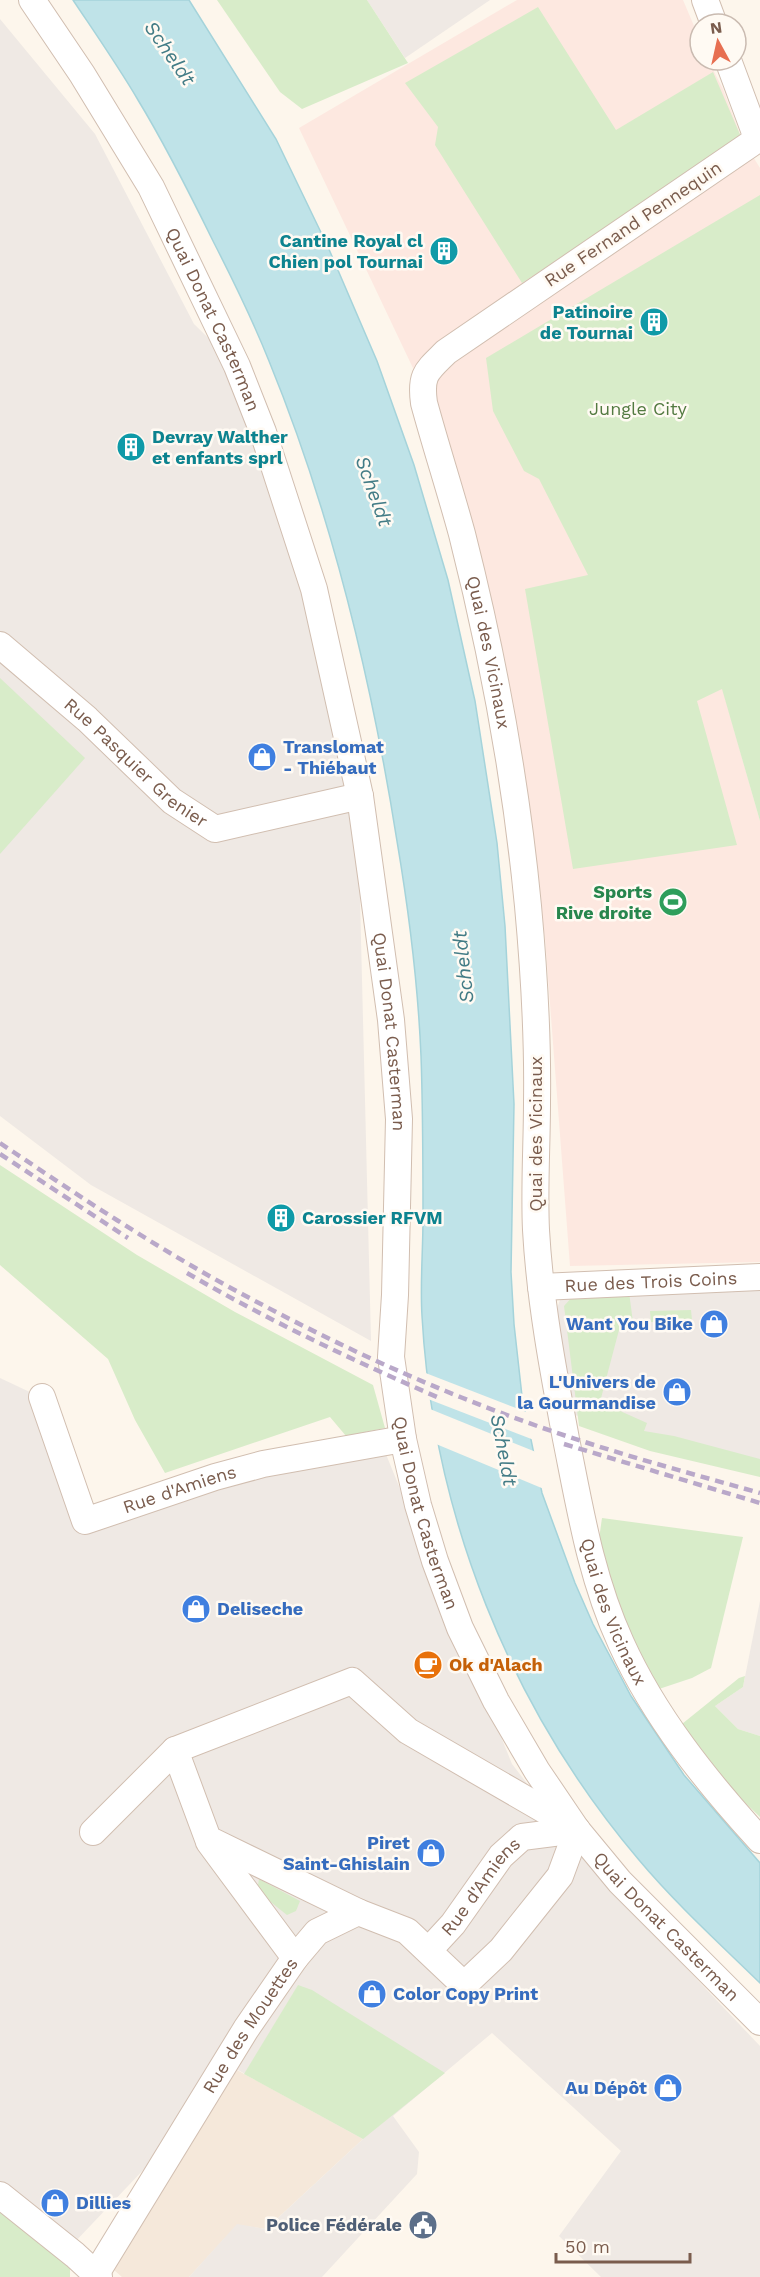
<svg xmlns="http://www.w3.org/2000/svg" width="760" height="2277" viewBox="0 0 760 2277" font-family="'Work Sans',sans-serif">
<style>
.residential{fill:#f5e8da}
.commercial{fill:#fde8e0}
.industrial{fill:#efe9e4}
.green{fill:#d8ecc9}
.water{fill:#bfe3e8;stroke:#a5d3da;stroke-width:1.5}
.pier{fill:#fdf6ec}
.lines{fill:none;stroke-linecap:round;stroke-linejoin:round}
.minor-casing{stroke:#d1beb0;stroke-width:28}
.minor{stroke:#fff;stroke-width:26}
.rail{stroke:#b9a8c9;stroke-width:4.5;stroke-dasharray:9 6;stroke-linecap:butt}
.labels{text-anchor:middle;stroke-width:5;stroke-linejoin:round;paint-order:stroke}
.street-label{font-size:18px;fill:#7a5c4d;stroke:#fffaf3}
.culture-label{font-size:18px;font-weight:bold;fill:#0d838f;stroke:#fffaf3;text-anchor:end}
.park-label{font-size:18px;fill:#537a41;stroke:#fffaf3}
.shop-label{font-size:18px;font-weight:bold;fill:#366cbe;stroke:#fffaf3;text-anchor:start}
.leisure-label{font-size:18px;font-weight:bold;fill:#27864d;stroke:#fffaf3;text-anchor:end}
.food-label{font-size:18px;font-weight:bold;fill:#c56008;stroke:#fffaf3;text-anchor:start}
.service-label{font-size:18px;font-weight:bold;fill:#4e5e75;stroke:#fffaf3;text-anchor:end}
.water-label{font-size:20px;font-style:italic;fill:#437c86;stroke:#fffaf3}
</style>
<rect width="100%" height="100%" fill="#fdf6ec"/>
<polygon class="residential" points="237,2070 363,2139 266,2229 237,2225 189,2277 122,2277 114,2270"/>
<polygon class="commercial" points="517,0 683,0 700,40 700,60 708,60 723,89 742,139 760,168 760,730 725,698 760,821 760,1262 570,1266 545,938 521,787 421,385 299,128"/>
<g class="industrial">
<polygon points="367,0 490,0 405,58"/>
<polygon points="0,19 95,134 194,324 237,366 357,778 371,1341 91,1185 0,1116"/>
<polygon points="760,1285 760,1465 571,1414 555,1314 560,1300 569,1294"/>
<polygon points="0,1378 34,1394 86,1521 381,1442 512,1764 597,1874 760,2046 760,2277 601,2277 559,2236 621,2151 492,2033 393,2116 419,2152 417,2174 322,2277 189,2277 237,2224 266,2229 363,2139 238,2070 73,2244 0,2185"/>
<polygon points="760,1601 760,1736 738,1729 715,1706 743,1687"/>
</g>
<g class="green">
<polygon points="217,0 367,0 408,63 302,109 280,92"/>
<polygon points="538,7 616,130 713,72 742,139 522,283 435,145 438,127 405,83"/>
<polygon points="760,195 760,821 722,689 697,701 737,845 573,869 525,589 588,575 539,479 524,471 493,411 486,358"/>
<polygon points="0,678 85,758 0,854"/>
<polygon points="0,1165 137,1255 235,1312 373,1385 385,1428 346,1436 330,1417 165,1473 135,1420 108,1359 0,1265"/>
<polygon points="629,1292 634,1330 619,1330 600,1402 647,1423 644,1431 674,1436 760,1459 760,1477 650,1451 579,1426 564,1306 575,1294"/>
<polygon points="691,1310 692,1320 651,1322 650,1311"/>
<polygon points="602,1518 743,1537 711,1668 692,1678 659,1689 617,1610 597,1553"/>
<polygon points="745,1676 743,1687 715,1706 738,1729 760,1736 760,1817 734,1792 682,1724 739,1678"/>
<polygon points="259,1879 300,1901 296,1911 287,1915 257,1891"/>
<polygon points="298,1985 312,1990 445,2073 363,2139 244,2074"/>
<polygon points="0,2210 64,2262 70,2268 70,2277 0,2277"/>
</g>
<path class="water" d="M 73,0 L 189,0 L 276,139 L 328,247 L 377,361 L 414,465 L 448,580 L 475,701 L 497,843 L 505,926 L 514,1104 L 511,1272 L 514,1324 L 522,1396 L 542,1493 L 575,1583 L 593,1624 L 631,1696 L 684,1775 L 760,1863 L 760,1983 C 719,1943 676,1904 639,1860 C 510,1708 433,1515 422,1316 C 420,1284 423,1251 423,1219 C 423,1165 423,1110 421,1056 C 418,984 409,912 397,841 C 371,677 332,515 269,361 C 253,321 234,282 214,243 C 190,194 166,146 138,100 C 118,66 95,33 73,0 Z"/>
<g class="pier">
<polygon points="423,1372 529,1413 534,1440 428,1399"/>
<polygon points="430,1409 536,1452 544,1489 436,1444"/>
</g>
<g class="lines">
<g class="minor-casing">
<g id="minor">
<path id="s1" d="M 32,0 L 82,74 L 151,187 L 237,366 L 263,432 L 314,589 L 360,796 L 391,1020 L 399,1119 L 395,1295 L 391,1357 L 403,1439 L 418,1505 L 435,1561 L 460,1628 L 496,1701 L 537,1771 L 577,1830 L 620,1882 L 760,2022"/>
<polyline points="705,0 714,24"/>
<path id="s2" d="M 728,60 L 754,130 L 755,136 L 752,143 L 446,352 C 427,371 420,374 424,403 C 436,447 450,490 462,534 C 493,656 516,780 528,906 C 534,971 538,1036 537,1102 C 537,1144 534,1188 536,1230 C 540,1301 553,1370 566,1439 C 580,1509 591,1578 621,1643 C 654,1716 706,1781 760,1840"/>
<path id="s3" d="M 0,645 L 87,719 L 172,801 L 215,829 L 360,796"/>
<path id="s4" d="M 541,1287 L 760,1277"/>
<path id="s5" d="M 42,1397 L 85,1521 L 215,1477 L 263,1464 L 403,1439"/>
<polyline points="175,1750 208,1839 358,1912"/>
<polyline points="93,1832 175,1750 352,1681 408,1731 572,1826"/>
<polyline points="209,1842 295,1958"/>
<path id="s6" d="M 429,1950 L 453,1924 L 501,1856 L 522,1837 L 577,1830"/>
<polyline points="0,2195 75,2255 99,2277"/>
<path id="s7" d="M 94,2277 L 246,2029 L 295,1958 L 317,1932 L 358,1912 L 407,1931 L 464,1985 L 501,1950 L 560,1876 L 577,1830"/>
</g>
</g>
<use href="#minor" class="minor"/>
<g class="rail">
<path d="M 0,1143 C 79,1196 158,1249 242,1294 C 333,1343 428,1387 526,1422 C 603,1450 682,1471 760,1493"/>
<polyline points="0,1154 128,1238"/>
<path d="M 187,1273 C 268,1320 352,1360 437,1397"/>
<polyline points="564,1444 760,1503"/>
</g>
</g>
<defs>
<g id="building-disc" transform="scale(1.5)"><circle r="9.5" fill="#0f9aa8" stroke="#fffaf3"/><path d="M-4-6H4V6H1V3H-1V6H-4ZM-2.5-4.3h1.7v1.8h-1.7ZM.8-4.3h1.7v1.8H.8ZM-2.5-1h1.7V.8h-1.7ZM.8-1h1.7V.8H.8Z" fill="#fff"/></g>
<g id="shop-disc" transform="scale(1.5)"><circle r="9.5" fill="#3f7fe0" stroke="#fffaf3"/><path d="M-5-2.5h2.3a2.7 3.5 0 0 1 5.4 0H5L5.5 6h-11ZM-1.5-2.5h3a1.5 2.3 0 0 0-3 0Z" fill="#fff"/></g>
<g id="stadium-disc" transform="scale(1.5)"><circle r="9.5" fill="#2e9e5b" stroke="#fffaf3"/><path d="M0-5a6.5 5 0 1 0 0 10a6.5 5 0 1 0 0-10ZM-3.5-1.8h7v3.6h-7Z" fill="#fff"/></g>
<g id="cafe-disc" transform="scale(1.5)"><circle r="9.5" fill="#e8710a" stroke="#fffaf3"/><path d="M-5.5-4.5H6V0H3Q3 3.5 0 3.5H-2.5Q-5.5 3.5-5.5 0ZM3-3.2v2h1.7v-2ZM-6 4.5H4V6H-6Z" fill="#fff"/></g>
<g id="civic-disc" transform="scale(1.5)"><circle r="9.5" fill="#5c6f8a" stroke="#fffaf3"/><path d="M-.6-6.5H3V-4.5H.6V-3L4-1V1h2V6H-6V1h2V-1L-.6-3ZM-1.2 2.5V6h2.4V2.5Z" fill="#fff"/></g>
</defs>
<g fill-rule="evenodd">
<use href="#building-disc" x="444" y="251"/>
<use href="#building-disc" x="654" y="322"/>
<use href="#building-disc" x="131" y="447"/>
<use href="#shop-disc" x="262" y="757"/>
<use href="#stadium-disc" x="673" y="902"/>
<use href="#building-disc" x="281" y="1218"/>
<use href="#shop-disc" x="714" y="1324"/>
<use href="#shop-disc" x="677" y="1392"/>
<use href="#shop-disc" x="196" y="1609"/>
<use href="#cafe-disc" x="428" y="1665"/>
<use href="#shop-disc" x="431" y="1853"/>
<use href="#shop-disc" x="372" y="1994"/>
<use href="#shop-disc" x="668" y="2088"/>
<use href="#shop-disc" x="55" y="2203"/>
<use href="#civic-disc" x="423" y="2225"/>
</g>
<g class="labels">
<g class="street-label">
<text transform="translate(633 224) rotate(-34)" y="6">Rue Fernand Pennequin</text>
<text dy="6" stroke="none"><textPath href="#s1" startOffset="368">Quai Donat Casterman</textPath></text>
<text dy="6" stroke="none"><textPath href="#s2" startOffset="776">Quai des Vicinaux</textPath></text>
<text dy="6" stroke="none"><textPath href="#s3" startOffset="180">Rue Pasquier Grenier</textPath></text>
<text dy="6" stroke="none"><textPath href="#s1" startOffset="1106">Quai Donat Casterman</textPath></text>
<text transform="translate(536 1134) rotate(-90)" y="6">Quai des Vicinaux</text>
<text dy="6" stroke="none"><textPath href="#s4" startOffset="110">Rue des Trois Coins</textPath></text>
<text dy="6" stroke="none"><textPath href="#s5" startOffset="231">Rue d'Amiens</textPath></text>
<text dy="6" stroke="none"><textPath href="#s1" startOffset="1592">Quai Donat Casterman</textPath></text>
<text dy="6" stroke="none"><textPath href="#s2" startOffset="1748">Quai des Vicinaux</textPath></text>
<text dy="6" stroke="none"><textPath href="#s6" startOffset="82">Rue d'Amiens</textPath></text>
<text dy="6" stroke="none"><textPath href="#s1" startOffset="2078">Quai Donat Casterman</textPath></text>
<text dy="6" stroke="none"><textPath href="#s7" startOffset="296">Rue des Mouettes</textPath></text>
</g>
<g class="culture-label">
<text x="423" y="247">Cantine Royal cl<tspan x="423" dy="21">Chien pol Tournai</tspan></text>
<text x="633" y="318">Patinoire<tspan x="633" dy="21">de Tournai</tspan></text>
<text x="152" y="443" text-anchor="start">Devray Walther<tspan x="152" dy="21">et enfants sprl</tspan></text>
<text x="302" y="1224" text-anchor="start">Carossier RFVM</text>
</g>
<g class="park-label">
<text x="638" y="415">Jungle City</text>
</g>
<g class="shop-label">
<text x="283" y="753">Translomat<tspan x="283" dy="21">- Thiébaut</tspan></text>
<text x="693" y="1330" text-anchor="end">Want You Bike</text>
<text x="656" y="1388" text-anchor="end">L'Univers de<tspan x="656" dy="21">la Gourmandise</tspan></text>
<text x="217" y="1615">Deliseche</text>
<text x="410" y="1849" text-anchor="end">Piret<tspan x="410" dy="21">Saint-Ghislain</tspan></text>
<text x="393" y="2000">Color Copy Print</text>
<text x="647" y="2094" text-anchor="end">Au Dépôt</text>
<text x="76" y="2209">Dillies</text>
</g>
<g class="leisure-label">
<text x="652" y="898">Sports<tspan x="652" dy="21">Rive droite</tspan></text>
</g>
<g class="food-label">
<text x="449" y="1671">Ok d'Alach</text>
</g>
<g class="service-label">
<text x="402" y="2231">Police Fédérale</text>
</g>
<g class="water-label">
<text transform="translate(170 53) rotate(55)" y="7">Scheldt</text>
<text transform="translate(374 491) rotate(70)" y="7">Scheldt</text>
<text transform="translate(463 967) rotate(-96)" y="7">Scheldt</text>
<text transform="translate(504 1450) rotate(79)" y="7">Scheldt</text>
</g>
</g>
<g transform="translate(718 42) rotate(352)"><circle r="28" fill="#fffaf3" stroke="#cabbb1" stroke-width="1.5"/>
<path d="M0-4.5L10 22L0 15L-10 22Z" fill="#e76f51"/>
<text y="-9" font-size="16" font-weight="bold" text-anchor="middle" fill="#7a5c4d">N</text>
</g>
<path d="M556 2253v9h134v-9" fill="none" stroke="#7a5c4d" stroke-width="3"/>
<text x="565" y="2253" font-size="18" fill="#7a5c4d" stroke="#fffaf3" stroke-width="4.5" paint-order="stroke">50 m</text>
</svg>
